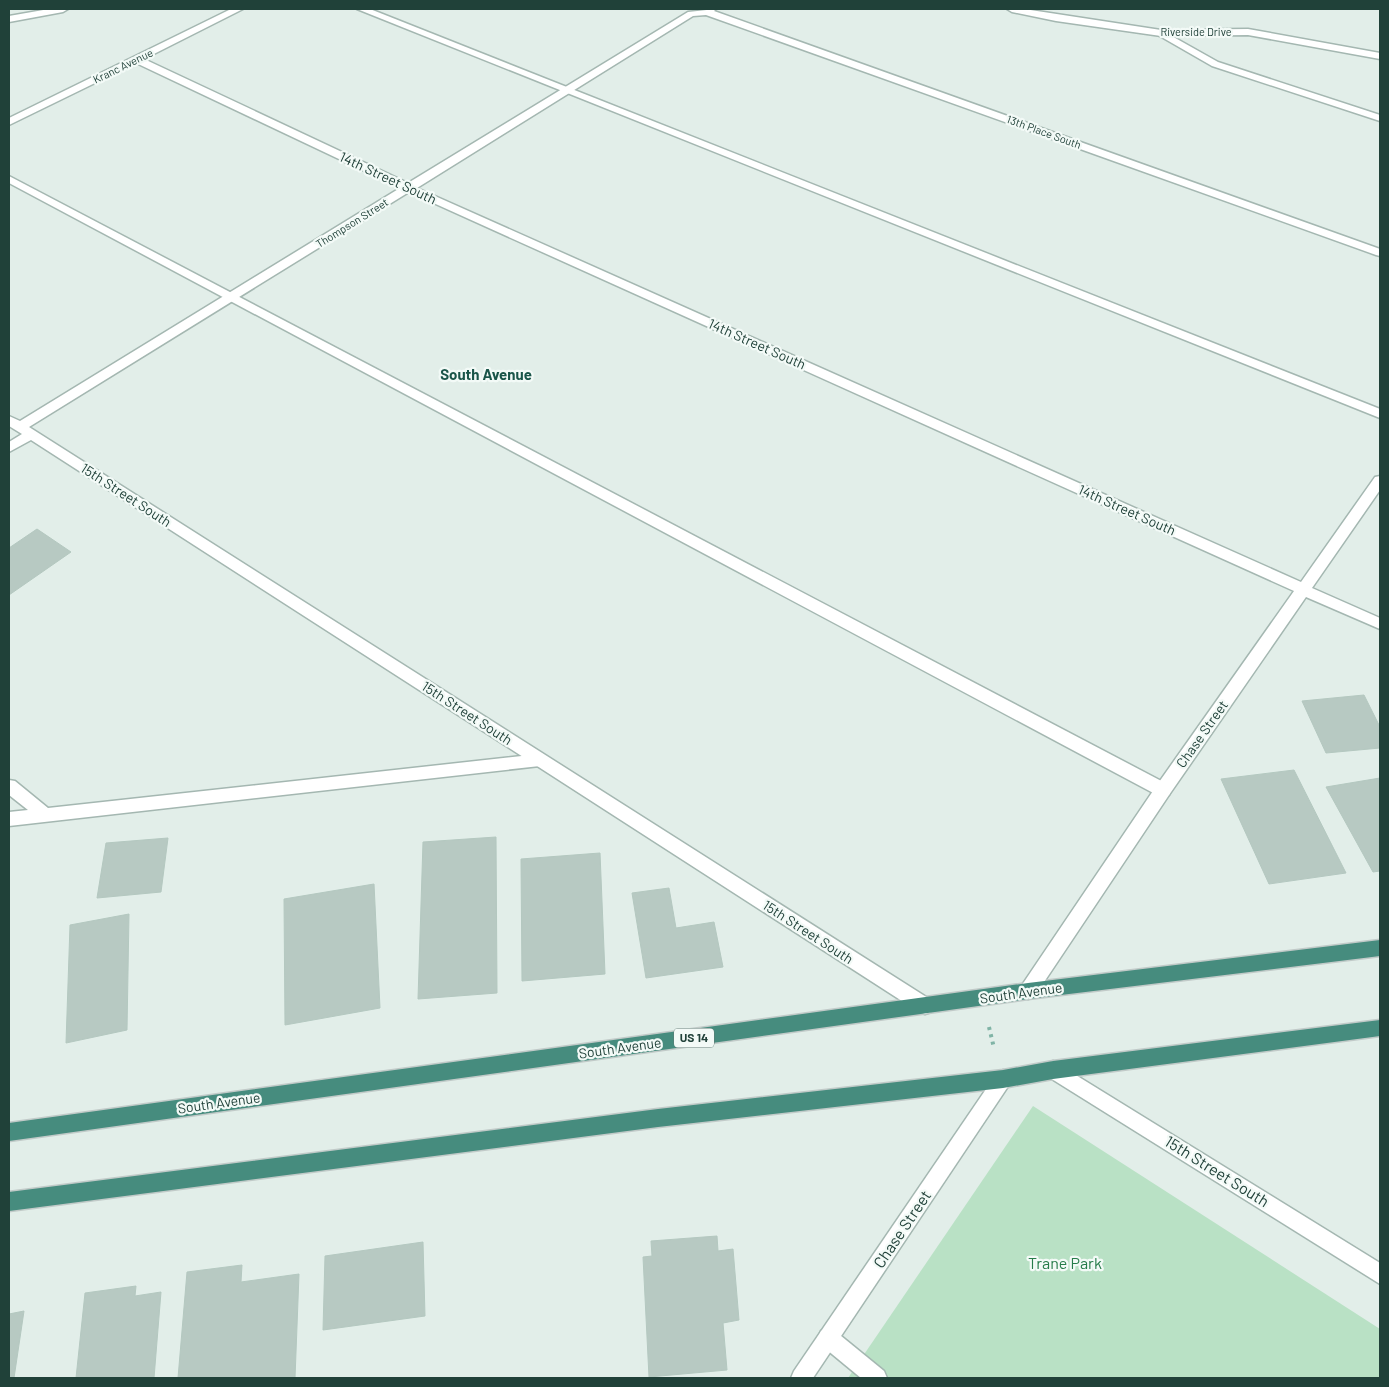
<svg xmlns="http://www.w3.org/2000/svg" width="1389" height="1387" viewBox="0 0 1389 1387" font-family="Barlow,sans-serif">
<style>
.green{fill:#b9e1c5}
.building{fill:#b7c9c2;stroke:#b4c8c0}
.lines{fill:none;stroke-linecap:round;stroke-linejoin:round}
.service-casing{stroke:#a4b7b1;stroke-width:3}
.minor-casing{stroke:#a4b7b1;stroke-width:3}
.trunk-casing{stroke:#c1cac8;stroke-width:3}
.path{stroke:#80b4a6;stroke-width:4;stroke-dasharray:3 4.5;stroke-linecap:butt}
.service{fill:#fff;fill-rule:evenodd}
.minor{fill:#fff;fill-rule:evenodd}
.trunk{fill:#468c7e;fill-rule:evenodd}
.labels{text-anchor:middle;stroke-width:4.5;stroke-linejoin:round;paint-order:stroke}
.far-street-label{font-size:11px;fill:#204139;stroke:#f3faf7}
.shield{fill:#f3faf7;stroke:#5f7872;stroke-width:1}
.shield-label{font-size:12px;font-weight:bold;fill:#204139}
.street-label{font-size:14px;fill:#204139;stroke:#f3faf7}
.neighbourhood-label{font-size:15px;font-weight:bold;fill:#1a5549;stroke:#f3faf7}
.near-street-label{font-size:16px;fill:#204139;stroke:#f3faf7}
.near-park-label{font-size:16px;fill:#267c4a;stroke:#f3faf7}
</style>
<rect width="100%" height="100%" fill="#e2eee9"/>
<polygon class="green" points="1033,1106 1380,1329 1380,1378 848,1378"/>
<g class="building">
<polygon points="37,529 71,552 9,595 9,548"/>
<polygon points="1364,695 1380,727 1380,748 1326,753 1302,701"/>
<polygon points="1294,770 1346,873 1269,884 1221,779"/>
<polygon points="1380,778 1380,871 1373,872 1326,787"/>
<polygon points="496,837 497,993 418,999 423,842"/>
<polygon points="168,838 161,892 97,898 106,843"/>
<polygon points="600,853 605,974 522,981 521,859"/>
<polygon points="374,884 380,1008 285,1025 284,899"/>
<polygon points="669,888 676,928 714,922 723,967 646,978 632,893"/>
<polygon points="129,914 127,1030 66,1043 70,925"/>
<polygon points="717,1236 718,1251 733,1249 739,1320 723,1323 727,1370 649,1377 643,1257 652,1256 651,1241"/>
<polygon points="423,1242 425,1316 323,1330 325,1256"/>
<polygon points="242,1265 241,1282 299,1274 295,1378 178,1378 187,1272"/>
<polygon points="136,1286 135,1296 161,1292 154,1378 76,1378 85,1293"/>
<polygon points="24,1311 14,1378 9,1378 9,1314"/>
</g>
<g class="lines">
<g class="service-casing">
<g id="service">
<polygon points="357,9 370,9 1380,409 1380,418"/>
<polygon points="1161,30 1218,62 1380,115 1380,121 1212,66 1158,35 1158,31"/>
<polygon points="9,176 1169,785 1171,790 1169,795 1163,796 1157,795 9,183"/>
<polygon points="540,754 545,756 548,760 545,764 540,766 9,826 9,812 28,810 9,795 9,780 15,781 48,808"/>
<polygon points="828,1328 835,1331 884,1371 887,1378 861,1378 821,1345 818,1338 821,1331"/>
</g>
</g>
<g class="minor-casing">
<g id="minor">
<polygon points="49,9 68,9 63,12 9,22 9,16"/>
<polygon points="231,9 243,9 144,59 408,183 688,12 716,9 714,11 1380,249 1380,256 1376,255 706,15 693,16 417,188 1301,582 1375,477 1380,476 1380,490 1312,588 1380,618 1380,629 1306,597 1169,795 1034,997 1028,999 1022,997 1019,991 1022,985 1157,785 1294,591 409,192 29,427 931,1000 934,1006 931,1012 925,1014 919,1012 31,440 9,452 9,442 22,434 9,426 9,416 20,421 400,188 136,63 9,125 9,118"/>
<polygon points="1007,9 1024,9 1161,30 1248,29 1380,53 1380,59 1248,35 1161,36 1056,21 1012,12"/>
<polygon points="1053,1061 1380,1263 1380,1284 1047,1076 1044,1070 1047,1064"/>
<polygon points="1003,1070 1009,1073 1012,1079 1009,1085 813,1378 791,1378 794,1371 997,1073"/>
</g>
</g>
<g class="trunk-casing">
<g id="trunk">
<polygon points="1380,940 1380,956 1028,999 9,1141 9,1123 1028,983"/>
<polygon points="1380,1020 1380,1036 1053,1079 1003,1088 658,1127 9,1211 9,1192 658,1109 1003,1070 1053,1061"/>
</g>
</g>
<polyline class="path" points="989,1027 994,1048"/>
<use href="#service" class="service"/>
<use href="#minor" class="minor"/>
<use href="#trunk" class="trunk"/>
</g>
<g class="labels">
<g class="far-street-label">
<text x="1196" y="36">Riverside Drive</text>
<text transform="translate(123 66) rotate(-26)" y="4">Kranc Avenue</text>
<text transform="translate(1044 132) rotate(20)" y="4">13th Place South</text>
<text transform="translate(352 223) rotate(-32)" y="4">Thompson Street</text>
</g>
<rect class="shield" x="674" y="1028.5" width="40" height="19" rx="4"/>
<g class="shield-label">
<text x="694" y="1042">US 14</text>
</g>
<g class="street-label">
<text transform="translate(388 178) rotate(25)" y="5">14th Street South</text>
<text transform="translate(757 344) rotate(24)" y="5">14th Street South</text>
<text transform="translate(126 495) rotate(33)" y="5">15th Street South</text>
<text transform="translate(1127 510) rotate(24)" y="5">14th Street South</text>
<text transform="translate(467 713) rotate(33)" y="5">15th Street South</text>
<text transform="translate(1202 734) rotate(-55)" y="5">Chase Street</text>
<text transform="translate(808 932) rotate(33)" y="5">15th Street South</text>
<text transform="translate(1021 993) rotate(-8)" y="5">South Avenue</text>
<text transform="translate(620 1048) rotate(-8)" y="5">South Avenue</text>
<text transform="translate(219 1103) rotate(-8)" y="5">South Avenue</text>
</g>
<g class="neighbourhood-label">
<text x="486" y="380">South Avenue</text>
</g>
<g class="near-street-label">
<text transform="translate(1217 1171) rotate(32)" y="6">15th Street South</text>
<text transform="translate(902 1229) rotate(-56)" y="6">Chase Street</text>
</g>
<g class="near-park-label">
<text x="1065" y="1269">Trane Park</text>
</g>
</g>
<rect width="1389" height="1387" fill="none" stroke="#204139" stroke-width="20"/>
</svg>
